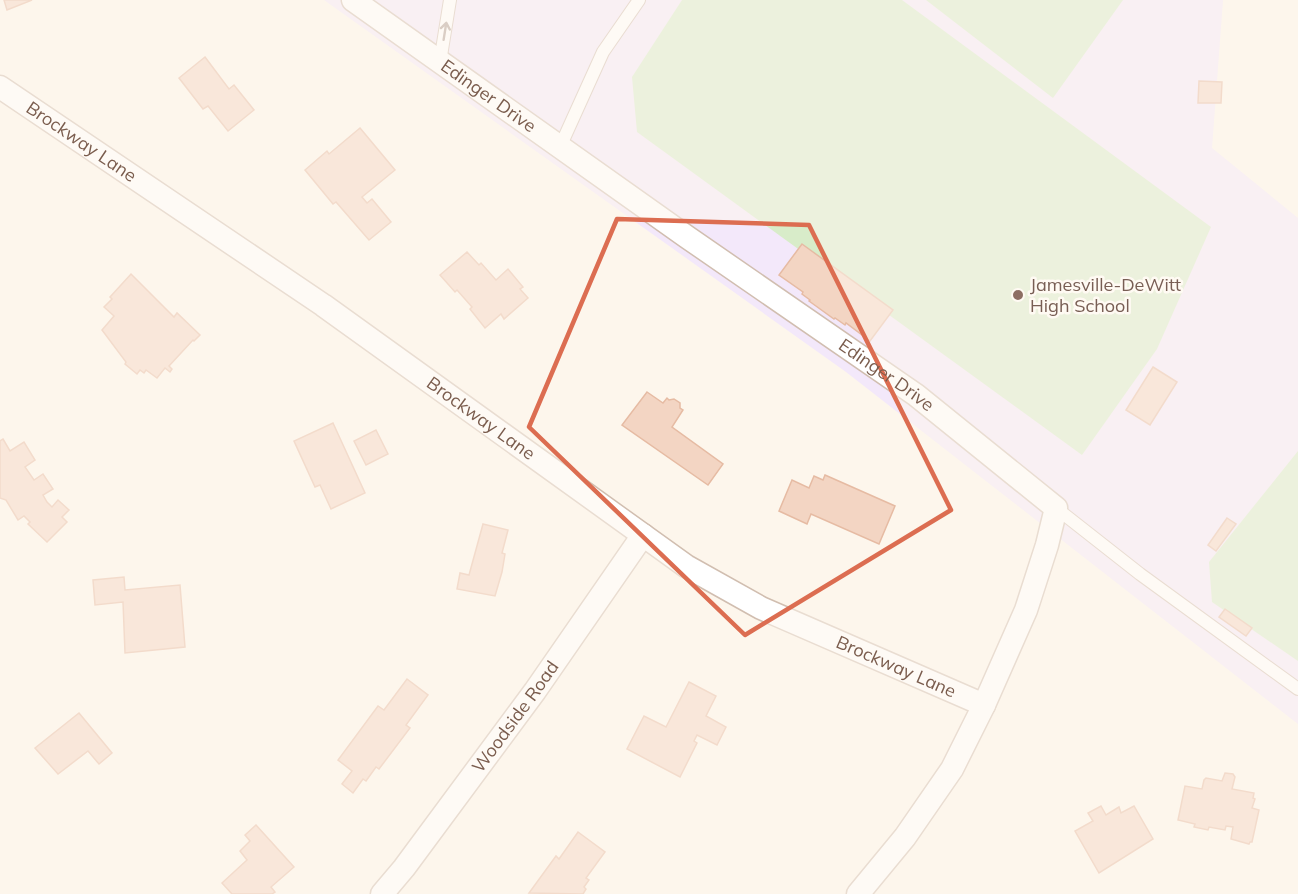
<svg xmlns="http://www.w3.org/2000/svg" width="1298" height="894" viewBox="0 0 1298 894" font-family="Mulish,sans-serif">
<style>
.education{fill:#f3e8fa}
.green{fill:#d8ecc9}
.building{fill:#f3d5c3;stroke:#e6bba3;stroke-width:1.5}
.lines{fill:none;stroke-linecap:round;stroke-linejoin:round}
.service-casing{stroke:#d1beb0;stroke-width:14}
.minor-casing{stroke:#d1beb0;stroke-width:25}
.service{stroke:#fff;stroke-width:12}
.minor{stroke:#fff;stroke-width:22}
.oneway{stroke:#af9d94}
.marked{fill:none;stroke:#dc6d51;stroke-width:4.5;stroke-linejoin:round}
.education-dot{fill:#8d6e63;stroke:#fffaf3;stroke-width:2}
.labels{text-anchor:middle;stroke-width:5;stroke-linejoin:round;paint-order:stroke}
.street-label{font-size:18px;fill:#7a5c4d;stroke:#fffaf3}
.education-label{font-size:18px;fill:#785e54;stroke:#fffaf3;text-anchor:start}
</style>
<rect width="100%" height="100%" fill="#fdf6ec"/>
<polygon class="education" points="324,0 1223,0 1212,148 1298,218 1298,724 846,372"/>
<g class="green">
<polygon points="682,0 902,0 1211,227 1157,349 1082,455 637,132 632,77"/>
<polygon points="926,0 1123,0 1053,98"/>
<polygon points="1298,451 1298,661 1212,602 1209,562"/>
</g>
<g class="building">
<polygon points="4,0 32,0 7,10"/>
<polygon points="205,57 229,89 234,85 254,110 228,131 208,106 203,109 179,78"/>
<polygon points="1199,81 1222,82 1221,103 1198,103"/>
<polygon points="360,128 395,170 362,197 367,203 372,199 391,222 369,240 336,202 333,204 305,170 327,151 329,154"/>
<polygon points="802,244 893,310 870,341 846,323 845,325 835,318 834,319 809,301 810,300 802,294 803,292 779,275"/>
<polygon points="467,252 479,265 481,263 496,280 508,269 523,287 520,289 528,298 504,319 501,314 485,328 470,309 472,307 457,290 455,292 440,275"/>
<polygon points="131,274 174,317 177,313 200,335 194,341 193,340 169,366 172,369 170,372 165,368 157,378 146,370 144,373 140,370 137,374 125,364 126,362 102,330 114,316 104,307 112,299 110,297"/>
<polygon points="1153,367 1177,382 1150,425 1126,410"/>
<polygon points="647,392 663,403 667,398 669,400 674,399 680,403 680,408 683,410 672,427 723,464 708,485 622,425"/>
<polygon points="333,423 365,493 331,509 320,485 315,487 294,441"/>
<polygon points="376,430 388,454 366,465 354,441"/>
<polygon points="3,439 10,451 24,442 35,460 25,467 34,480 43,474 53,489 43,495 47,502 52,507 58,500 69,510 62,517 67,522 47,542 28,524 30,522 24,516 18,520 6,500 0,498 0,441"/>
<polygon points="825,475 895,506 879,544 811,514 807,524 779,511 792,480 809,488 814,476 823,480"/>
<polygon points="1227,518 1236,524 1216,551 1208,545"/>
<polygon points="483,524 508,530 502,553 505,554 502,572 495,596 457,589 460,573 469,575"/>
<polygon points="124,577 125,590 180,585 185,647 125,653 123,602 95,605 93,580"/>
<polygon points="1225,609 1252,628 1246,636 1219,617"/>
<polygon points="407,679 428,695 406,725 410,728 379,769 376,767 366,781 363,779 353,793 342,784 352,771 338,760 378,706 384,710"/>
<polygon points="689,682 716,696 706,716 726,727 717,745 697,735 694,741 697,743 680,777 627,749 644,716 666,727"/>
<polygon points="79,713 112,753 99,764 88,751 58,774 35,748"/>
<polygon points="1225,773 1233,774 1235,777 1232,789 1254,793 1253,798 1255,799 1252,808 1259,810 1252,842 1250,842 1249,844 1231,839 1233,827 1226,826 1225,830 1209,827 1208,830 1194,827 1195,824 1178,820 1185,786 1202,789 1204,780 1206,778 1222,781"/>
<polygon points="1101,806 1106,815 1119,807 1121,813 1134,806 1153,839 1099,873 1075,831 1093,821 1088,813"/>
<polygon points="256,825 294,867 271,887 275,892 272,894 232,894 222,883 247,860 240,851 250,841 245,835"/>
<polygon points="578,832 605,852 586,878 589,880 584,887 586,889 583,894 529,893 556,856 559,859"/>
</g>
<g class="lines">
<g class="service-casing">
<g id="service">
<polyline points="440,62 450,0"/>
<polyline points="560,147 603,52 639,0"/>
<polyline points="1056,508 1140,574 1298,689"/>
</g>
</g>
<g class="minor-casing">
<g id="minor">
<path id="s1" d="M 353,0 L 687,237 L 916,395 L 1056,508 L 1047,545 L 1026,610 L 984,705 L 952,769 L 905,837 L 858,894"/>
<path id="s2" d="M 0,87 L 323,305 L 686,566 L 761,608 L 984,705"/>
<path id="s3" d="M 382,894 L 404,868 L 535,691 L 643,535"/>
</g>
</g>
<use href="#service" class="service"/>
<use href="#minor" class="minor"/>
</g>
<defs><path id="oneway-shaft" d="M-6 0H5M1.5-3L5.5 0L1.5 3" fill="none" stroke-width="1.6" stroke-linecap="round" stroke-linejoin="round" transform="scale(1.5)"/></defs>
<use class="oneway" href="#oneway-shaft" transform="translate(445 31) rotate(-81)"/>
<path d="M0 0H1298V894H0ZM 617,219 L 809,225 L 951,510 L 745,635 L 529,427 Z" fill="#fdf6ec" fill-opacity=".55" fill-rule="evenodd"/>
<path class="marked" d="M 617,219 L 809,225 L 951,510 L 745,635 L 529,427 Z"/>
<circle class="education-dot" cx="1018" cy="295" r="6"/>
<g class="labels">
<g class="street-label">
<text dy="6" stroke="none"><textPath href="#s1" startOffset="166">Edinger Drive</textPath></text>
<text dy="6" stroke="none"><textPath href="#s2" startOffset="98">Brockway Lane</textPath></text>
<text dy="6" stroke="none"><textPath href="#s1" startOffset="652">Edinger Drive</textPath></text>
<text dy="6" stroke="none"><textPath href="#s2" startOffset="584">Brockway Lane</textPath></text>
<text dy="6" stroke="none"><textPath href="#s2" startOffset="1070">Brockway Lane</textPath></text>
<text dy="6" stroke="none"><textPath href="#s3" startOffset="222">Woodside Road</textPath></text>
</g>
<g class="education-label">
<text x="1030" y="291">Jamesville-DeWitt<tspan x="1030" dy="21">High School</tspan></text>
</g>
</g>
</svg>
